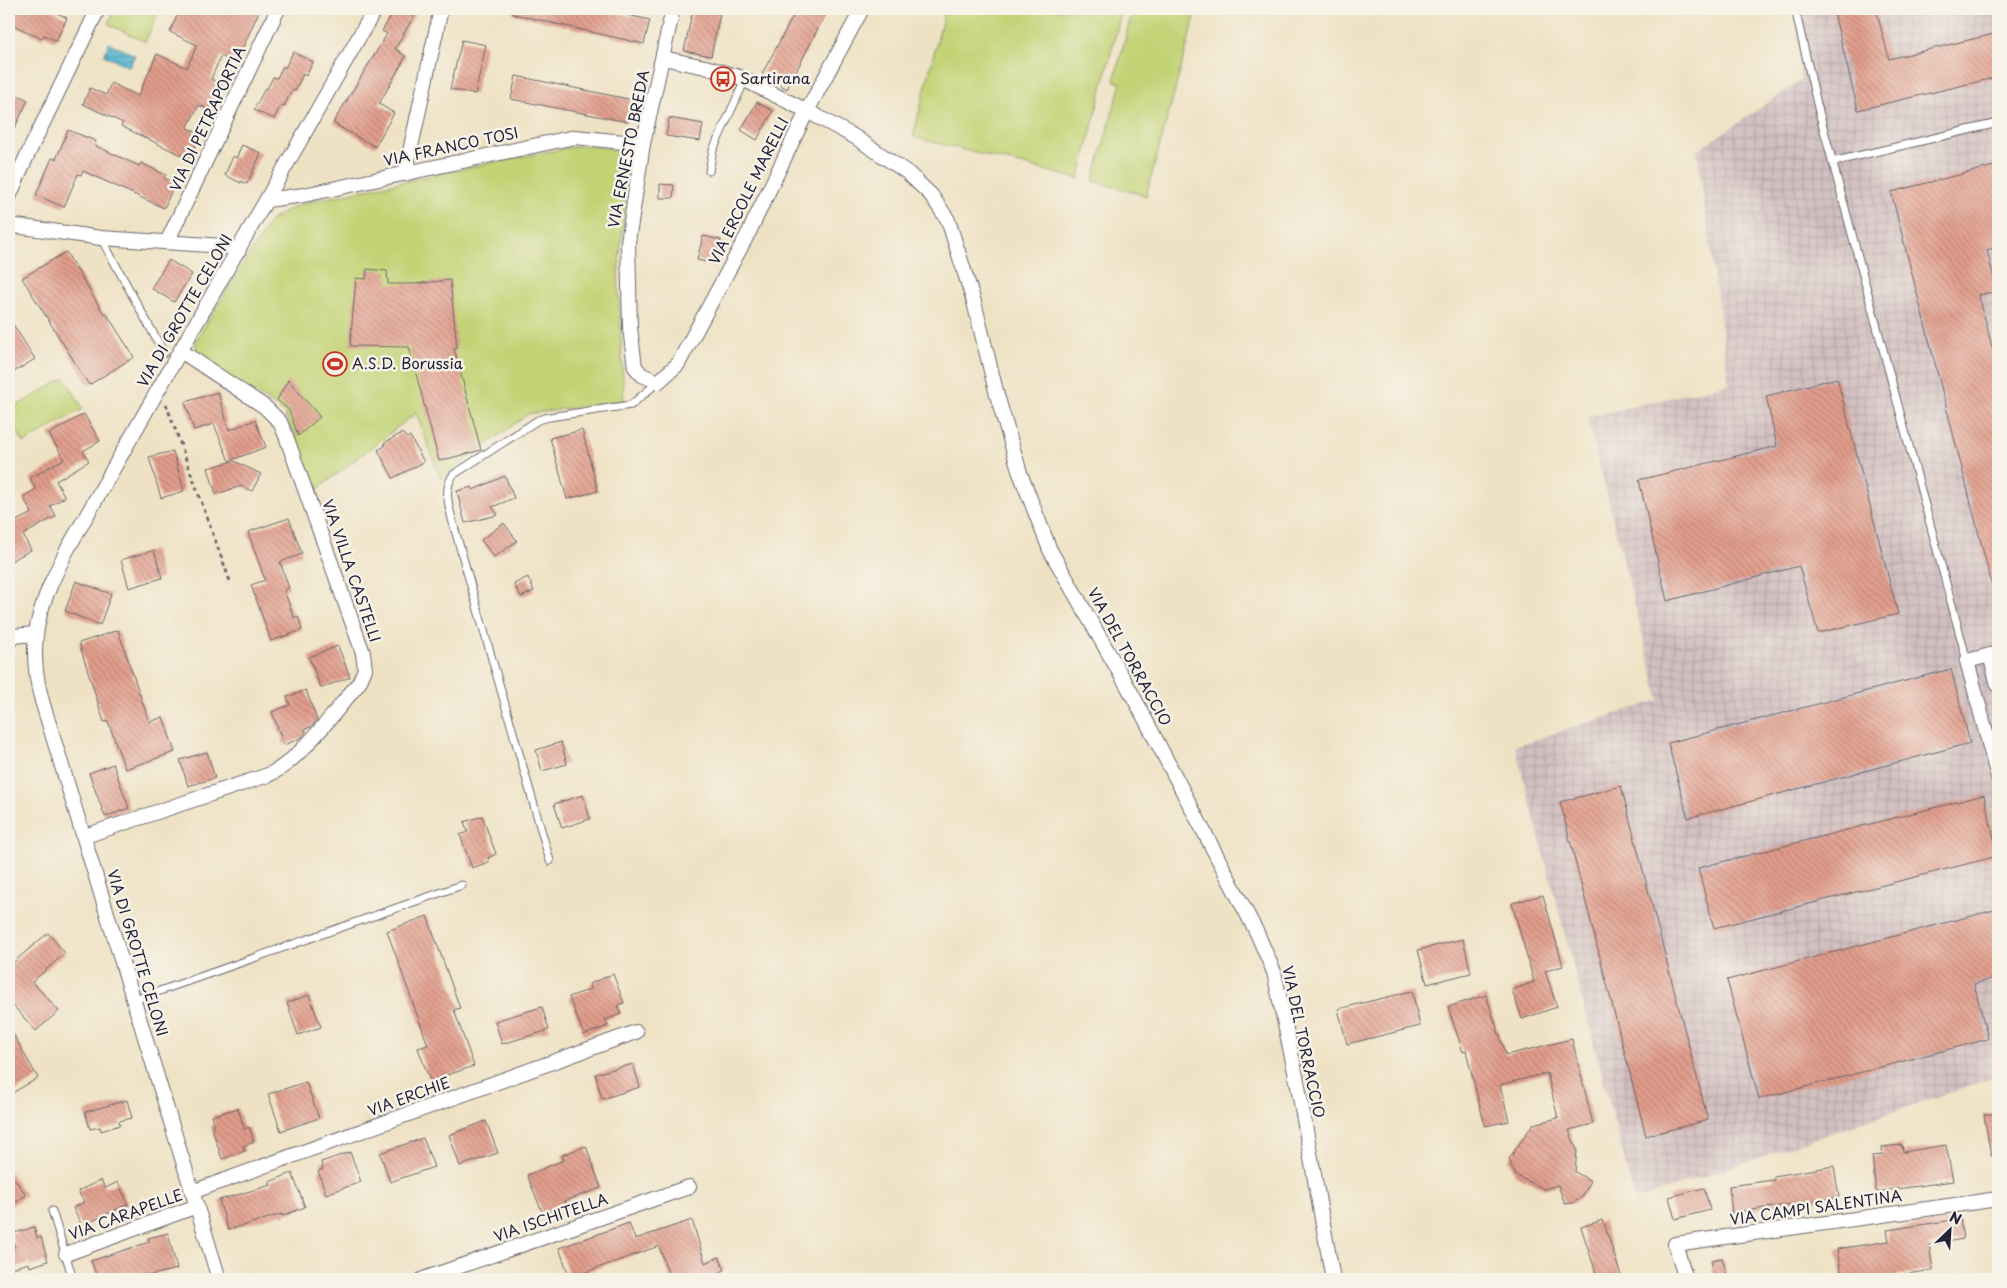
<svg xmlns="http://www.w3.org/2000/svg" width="2007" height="1288" viewBox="0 0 2007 1288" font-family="'Playpen Sans',sans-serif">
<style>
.industrial{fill:url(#industrial-grid)}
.green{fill:#c2d375;stroke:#727a58}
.water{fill:url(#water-rules);stroke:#376a83}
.building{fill:url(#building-back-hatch)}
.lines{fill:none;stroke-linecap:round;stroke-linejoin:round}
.service-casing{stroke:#6a656b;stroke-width:9}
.minor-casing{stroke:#6a656b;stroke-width:16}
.path{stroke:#6a656b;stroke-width:3;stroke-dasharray:4 4;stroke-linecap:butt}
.service{stroke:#fff;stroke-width:7}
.minor{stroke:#fff;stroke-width:14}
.labels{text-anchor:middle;stroke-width:5;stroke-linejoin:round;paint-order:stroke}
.poi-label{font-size:15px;fill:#22223b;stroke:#f7f3e8;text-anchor:start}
.street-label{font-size:15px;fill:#22223b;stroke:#f7f3e8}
</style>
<defs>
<pattern id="industrial-grid" width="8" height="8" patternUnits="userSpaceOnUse" patternTransform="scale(1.25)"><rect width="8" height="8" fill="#d2bfc0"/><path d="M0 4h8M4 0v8" fill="none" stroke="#b4a4a6"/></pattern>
<pattern id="water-rules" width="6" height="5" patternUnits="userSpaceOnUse" patternTransform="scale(1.25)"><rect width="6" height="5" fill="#4cb1cb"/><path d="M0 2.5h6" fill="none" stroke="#3f90a6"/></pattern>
<pattern id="building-back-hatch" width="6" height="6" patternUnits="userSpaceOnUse" patternTransform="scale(1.25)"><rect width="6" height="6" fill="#e29d8b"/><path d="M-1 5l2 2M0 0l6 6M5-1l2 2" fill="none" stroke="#b78073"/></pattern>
</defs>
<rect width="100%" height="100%" fill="#f7f3e8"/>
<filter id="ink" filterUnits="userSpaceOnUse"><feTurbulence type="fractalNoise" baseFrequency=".02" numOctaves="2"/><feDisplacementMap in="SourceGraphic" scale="10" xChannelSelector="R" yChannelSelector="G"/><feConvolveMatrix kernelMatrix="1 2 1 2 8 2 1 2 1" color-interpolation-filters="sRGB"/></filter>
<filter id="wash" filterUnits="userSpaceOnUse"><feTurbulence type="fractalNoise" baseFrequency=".0096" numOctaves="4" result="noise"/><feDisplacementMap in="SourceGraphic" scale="20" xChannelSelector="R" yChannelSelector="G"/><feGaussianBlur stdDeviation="1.12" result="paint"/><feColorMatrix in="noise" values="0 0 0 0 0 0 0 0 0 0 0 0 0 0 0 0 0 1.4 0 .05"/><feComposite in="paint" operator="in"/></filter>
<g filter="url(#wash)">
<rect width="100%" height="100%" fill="#efe2c4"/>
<polygon class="industrial" points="1796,9 1998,9 1998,1076 1635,1200 1515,746 1659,700 1587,417 1729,384 1697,151 1801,80"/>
<g class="green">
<polygon points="115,9 160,9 145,42 108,24"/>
<polygon points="945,9 1122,9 1079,179 913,137"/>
<polygon points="1133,9 1197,9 1146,196 1093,181 1121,83 1114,81"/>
<polygon points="584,145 612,149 630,158 618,275 624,401 528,414 441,479 416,413 315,491 284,412 197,355 196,340 271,220 291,208 308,202 494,162"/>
<polygon points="65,378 83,409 24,443 9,418 9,410"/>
</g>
<polygon class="water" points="109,43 135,55 129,67 104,55"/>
<g id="blocks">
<g class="building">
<polygon points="9,9 56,9 55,12 67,18 56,41 44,35 42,39 9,23"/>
<polygon points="180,9 260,9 236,63 221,56 211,79 222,84 210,110 199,105 187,128 201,134 189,159 121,126 123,123 83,104 90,88 106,95 111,83 138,96 157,54 187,68 197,45 170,32"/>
<polygon points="395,9 418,9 395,49 406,56 379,104 394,113 375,147 333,123 387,34 382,31"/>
<polygon points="514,9 601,9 650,20 644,44 513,14"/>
<polygon points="693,9 721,9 711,56 684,51"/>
<polygon points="797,9 828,9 787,89 762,74"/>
<polygon points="1833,9 1876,9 1889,59 1998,33 1998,77 1858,110"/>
<polygon points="462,40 486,45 475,94 450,89"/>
<polygon points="293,52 313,62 306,76 303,74 295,91 292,90 284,106 281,105 274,119 254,110 265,88 267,89 273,77 277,78 283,66 285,68"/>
<polygon points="516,76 633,100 628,122 511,99"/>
<polygon points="9,91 28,100 9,140"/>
<polygon points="757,102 773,111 757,140 741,130"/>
<polygon points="669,118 703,124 700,141 666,136"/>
<polygon points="68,130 96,141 94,145 139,166 141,163 166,175 164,178 175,183 164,208 83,171 81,175 78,174 64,207 36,195 52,158 56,159"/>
<polygon points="242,145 261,153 247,184 241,181 241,183 225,175 233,156 236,158"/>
<polygon points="1998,165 1998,247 1987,250 1997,291 1979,295 1996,363 1998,363 1998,593 1994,593 1891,192"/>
<polygon points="660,184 674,185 673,198 660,198"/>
<polygon points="703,236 721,240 716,264 697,260"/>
<polygon points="66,252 104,314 106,313 134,357 89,385 22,278"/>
<polygon points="169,260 192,274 174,302 151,288"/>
<polygon points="367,269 387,271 388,284 413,284 450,280 457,348 454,348 481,450 439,461 409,347 350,346 356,278 366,279"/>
<polygon points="9,318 35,359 9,375"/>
<polygon points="1837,378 1898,614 1818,633 1799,566 1667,601 1639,480 1777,446 1766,396"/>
<polygon points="288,380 320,417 298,436 289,410 277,400"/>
<polygon points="218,392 229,430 255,420 266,447 229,461 214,424 194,430 185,402"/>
<polygon points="84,414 100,441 83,451 89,461 56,481 65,497 50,506 56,516 23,535 31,550 9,562 9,509 16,521 32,513 23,497 36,489 30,478 64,459 49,434"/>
<polygon points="582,430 598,491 567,499 550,438"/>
<polygon points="402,433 407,438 410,436 424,462 393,478 378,450 385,446 384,443"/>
<polygon points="173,451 184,491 161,498 149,457"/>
<polygon points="234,461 261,474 252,491 242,486 216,494 208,468"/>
<polygon points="505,476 514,498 492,507 498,515 465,523 457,491 472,487 473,490"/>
<polygon points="289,518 302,554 280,562 289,588 284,590 294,618 298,616 302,630 271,641 251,585 265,580 248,532"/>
<polygon points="504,523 517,541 494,557 481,540"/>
<polygon points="154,550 162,578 129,588 121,560"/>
<polygon points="528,577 534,591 521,597 514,584"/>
<polygon points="76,581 111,594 100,625 65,611"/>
<polygon points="118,630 149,722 163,717 175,752 125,769 108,721 104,722 79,643"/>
<polygon points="338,646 350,677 321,688 309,657"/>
<polygon points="1951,669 1970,743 1688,818 1668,743"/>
<polygon points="306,690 317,720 311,727 305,729 306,732 301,738 284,745 272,712 290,705 287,697"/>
<polygon points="561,742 567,764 542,771 536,750"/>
<polygon points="207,752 215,778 188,786 180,760"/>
<polygon points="113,764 129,808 105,817 89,773"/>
<polygon points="1621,786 1708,1120 1646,1136 1560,802"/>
<polygon points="583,795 590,819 562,828 554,804"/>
<polygon points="1984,795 1998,856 1714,928 1698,868"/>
<polygon points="482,816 496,854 488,858 489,862 472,868 460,835 468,832 464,822"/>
<polygon points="1543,895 1563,966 1545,971 1557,1007 1522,1019 1512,990 1534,982 1512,903"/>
<polygon points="1998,909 1998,977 1974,984 1988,1039 1759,1099 1727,980"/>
<polygon points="427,916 460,1008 454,1010 474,1066 430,1081 418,1048 428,1045 387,931"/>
<polygon points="48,933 65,953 32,982 59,1011 36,1031 9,1001 9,966"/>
<polygon points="1463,939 1471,973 1427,984 1418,950"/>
<polygon points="613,974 624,1003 618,1005 621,1014 605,1020 608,1026 584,1035 569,997 591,989 589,984"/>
<polygon points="1412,991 1420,1026 1347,1044 1338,1009"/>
<polygon points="309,995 321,1027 298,1035 287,1003"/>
<polygon points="1486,995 1506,1055 1572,1039 1593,1124 1569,1130 1577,1150 1575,1172 1591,1181 1582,1197 1573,1203 1565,1204 1558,1185 1544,1189 1515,1175 1509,1159 1533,1124 1558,1118 1547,1073 1500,1085 1509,1121 1485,1126 1466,1051 1463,1052 1448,1007"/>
<polygon points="542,1007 549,1030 502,1044 495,1021"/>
<polygon points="9,1027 38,1078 14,1092 9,1083"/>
<polygon points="633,1064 640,1087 602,1099 595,1074"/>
<polygon points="306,1082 319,1118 281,1131 268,1094"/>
<polygon points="127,1100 132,1118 119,1121 120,1125 101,1131 100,1127 90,1129 85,1112"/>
<polygon points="238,1108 244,1129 249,1127 254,1142 243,1146 245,1151 222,1159 211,1126 215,1125 212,1116"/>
<polygon points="1998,1113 1998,1156 1991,1156 1984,1115"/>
<polygon points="486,1121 498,1153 460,1166 449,1135"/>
<polygon points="423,1138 434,1167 390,1182 380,1153"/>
<polygon points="1902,1145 1903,1152 1946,1145 1953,1181 1876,1192 1872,1156 1883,1155 1882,1147"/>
<polygon points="586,1146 601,1188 565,1201 566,1205 543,1214 527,1175 564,1160 562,1155"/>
<polygon points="350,1152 361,1182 326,1194 318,1171 323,1169 321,1162"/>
<polygon points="1834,1166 1839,1197 1732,1213 1729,1186 1774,1180 1774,1176"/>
<polygon points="9,1171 26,1195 9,1207"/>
<polygon points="292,1173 305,1207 282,1216 282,1214 228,1230 219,1200 271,1185 269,1182"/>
<polygon points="101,1180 105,1188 118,1182 128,1204 82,1226 73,1208 84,1202 78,1191"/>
<polygon points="1704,1188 1710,1210 1675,1219 1669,1197"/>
<polygon points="1960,1219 1963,1239 1929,1245 1933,1270 1873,1279 1842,1279 1837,1249 1889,1241 1887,1230"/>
<polygon points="692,1220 705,1263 719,1257 725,1270 702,1279 670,1279 659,1246 570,1278 559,1248 629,1223 635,1239"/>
<polygon points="1603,1220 1622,1279 1598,1279 1581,1227"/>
<polygon points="34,1227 37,1238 41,1237 48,1261 30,1267 29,1263 12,1268 9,1258 9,1249 15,1247 11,1234"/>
<polygon points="168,1233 177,1269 134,1279 98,1279 91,1261 149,1242 148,1238"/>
<polygon points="1722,1258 1728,1279 1714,1279 1711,1260"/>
</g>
</g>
</g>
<g filter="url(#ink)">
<use href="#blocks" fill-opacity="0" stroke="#6a656b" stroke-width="1"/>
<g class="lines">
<g class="service-casing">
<g id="service">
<polyline points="1795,9 1818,108 1967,661"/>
<polyline points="1832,162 1998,123"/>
<polyline points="709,171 713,150 745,80"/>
<polyline points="101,238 164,353"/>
<path d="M 550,861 L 453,523 C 449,506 443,490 453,475 L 538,420 L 549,417 L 631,405 L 658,382"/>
<polyline points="134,1000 462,885"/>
<polyline points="52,1211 73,1279"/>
</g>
</g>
<g class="minor-casing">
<g id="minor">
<polyline points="673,9 643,144 628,242 630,328 635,367 642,375 658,382 678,364 749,232 807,111 862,9"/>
<polyline points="663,58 705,67 739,77 807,111 855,137 908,173 931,195 948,220 974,302 997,395 1020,473 1050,550 1133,696 1257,933 1274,972 1297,1081 1333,1279"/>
<polyline points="405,174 441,9"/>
<polyline points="9,197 25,160 98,9"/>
<polyline points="267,200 304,195 575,137 643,144"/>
<polyline points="9,225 101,238 225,246 239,250"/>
<polyline points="167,242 278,9"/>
<polyline points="9,642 13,636 35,634"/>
<polyline points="1998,653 1967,661 1998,777"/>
<polyline points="1990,655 1998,685"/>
<path d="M 85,836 L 268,775 C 299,762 336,710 359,683 L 365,669 L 363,653 L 286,436 L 280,422 L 265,407 L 181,351"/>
<polyline points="192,1192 636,1032"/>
<polyline points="66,1254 197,1206"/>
<path d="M 219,1279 L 42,701 C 25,639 40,604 67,550 L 375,9"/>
<polyline points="423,1279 689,1187"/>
<polyline points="1686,1279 1675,1244 1998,1199"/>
</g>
</g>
<polyline class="path" points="166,404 231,584"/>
<use href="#service" class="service"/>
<use href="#minor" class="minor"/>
</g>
</g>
<defs>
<g id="bus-ring" transform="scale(1.25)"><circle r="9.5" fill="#f7f3e8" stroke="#c8321e" stroke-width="1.5"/><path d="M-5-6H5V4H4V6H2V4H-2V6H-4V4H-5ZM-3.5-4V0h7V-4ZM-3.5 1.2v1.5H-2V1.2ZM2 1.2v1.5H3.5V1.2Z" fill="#c8321e"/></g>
<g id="stadium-ring" transform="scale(1.25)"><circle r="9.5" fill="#f7f3e8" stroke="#c8321e" stroke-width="1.5"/><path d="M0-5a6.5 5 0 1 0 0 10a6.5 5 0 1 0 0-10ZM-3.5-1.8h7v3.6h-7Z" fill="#c8321e"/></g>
</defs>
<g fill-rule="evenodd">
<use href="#bus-ring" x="723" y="79"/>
<use href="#stadium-ring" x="335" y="364"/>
</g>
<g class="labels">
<g class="poi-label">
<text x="740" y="84">Sartirana</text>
<text x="352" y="369">A.S.D. Borussia</text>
</g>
<g class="street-label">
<text transform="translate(208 119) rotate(-65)" y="5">VIA DI PETRAPORTIA</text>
<text transform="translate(451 147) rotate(-12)" y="5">VIA FRANCO TOSI</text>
<text transform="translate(629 149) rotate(-79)" y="5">VIA ERNESTO BREDA</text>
<text transform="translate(749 191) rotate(-64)" y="5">VIA ERCOLE MARELLI</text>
<text transform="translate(185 311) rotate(-60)" y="5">VIA DI GROTTE CELONI</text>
<text transform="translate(351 571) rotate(71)" y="5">VIA VILLA CASTELLI</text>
<text transform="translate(1129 657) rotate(61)" y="5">VIA DEL TORRACCIO</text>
<text transform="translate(137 953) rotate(73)" y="5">VIA DI GROTTE CELONI</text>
<text transform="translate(1303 1042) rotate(78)" y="5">VIA DEL TORRACCIO</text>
<text transform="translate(409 1097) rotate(-20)" y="5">VIA ERCHIE</text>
<text transform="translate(1816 1208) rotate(-8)" y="5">VIA CAMPI SALENTINA</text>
<text transform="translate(126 1215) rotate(-20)" y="5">VIA CARAPELLE</text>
<text transform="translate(551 1218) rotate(-19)" y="5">VIA ISCHITELLA</text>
</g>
</g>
<rect width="2007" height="1288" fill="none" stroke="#f7f3e8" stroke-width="30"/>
<g transform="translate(1950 1230) rotate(25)" stroke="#f7f3e8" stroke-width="4" paint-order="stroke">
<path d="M0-4L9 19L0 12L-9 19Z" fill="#22223b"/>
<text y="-8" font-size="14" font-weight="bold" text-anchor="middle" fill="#22223b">N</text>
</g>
</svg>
